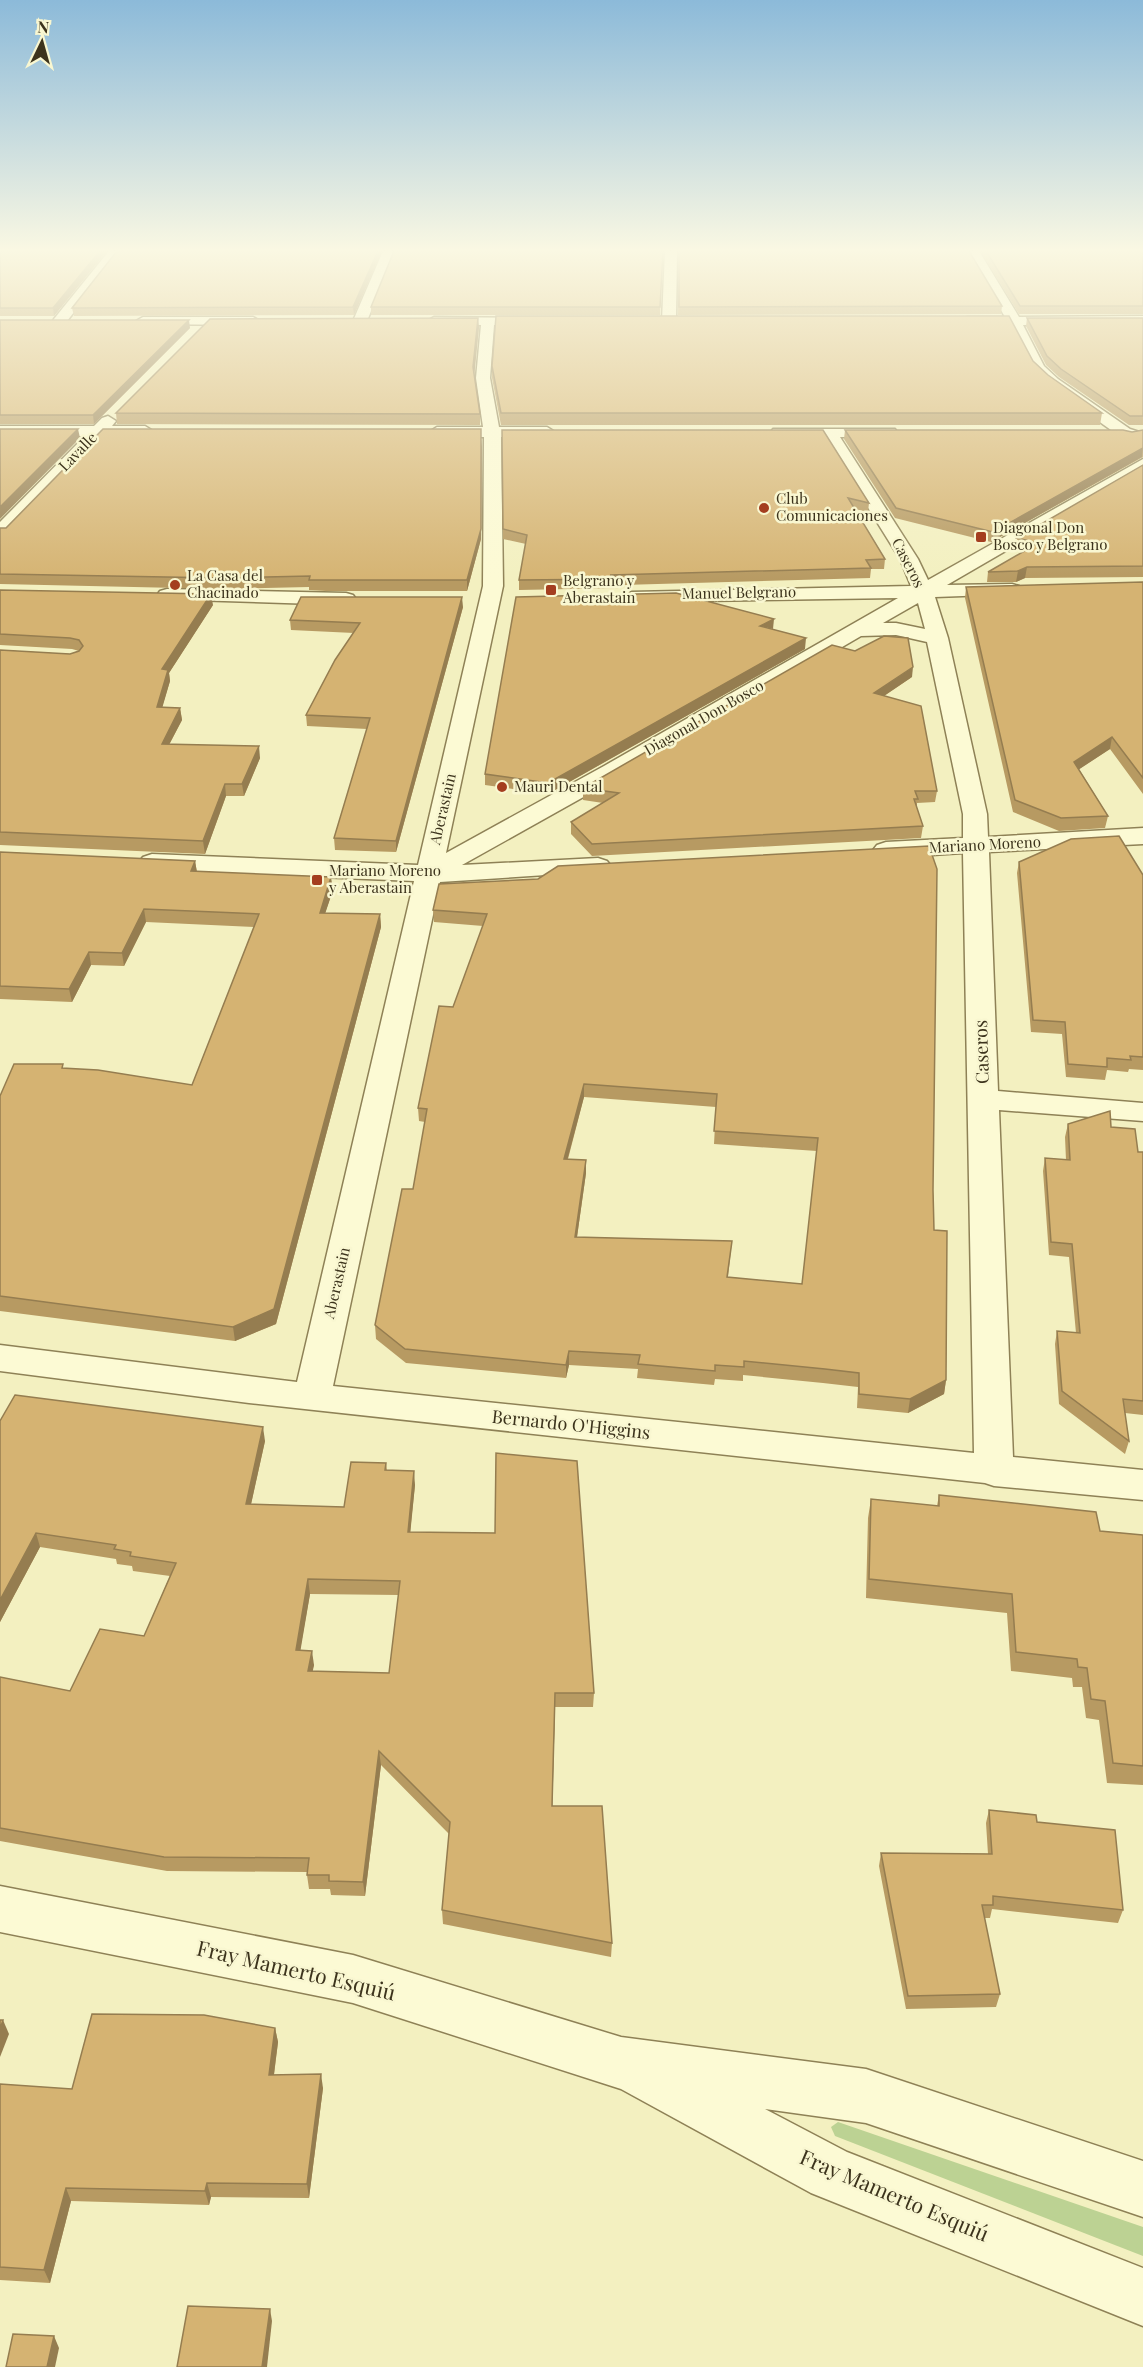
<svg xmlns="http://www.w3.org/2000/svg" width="1143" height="2367" viewBox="0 0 1143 2367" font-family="'Playfair Display',serif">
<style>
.green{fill:#bcd293}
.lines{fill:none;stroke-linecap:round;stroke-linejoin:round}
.minor-casing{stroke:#8e8156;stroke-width:3}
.minor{fill:#fcfad4;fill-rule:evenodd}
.wall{fill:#b79a62;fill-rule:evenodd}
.shaded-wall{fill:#957d50}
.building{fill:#d5b372;stroke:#957d50;stroke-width:1.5;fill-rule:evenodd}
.poi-dot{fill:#a43e1f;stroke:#f9f7d1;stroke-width:2}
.labels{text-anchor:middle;stroke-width:5;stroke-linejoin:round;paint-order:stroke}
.far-street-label{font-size:15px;fill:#3c331c;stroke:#f9f7d1}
.far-poi-label{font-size:15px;fill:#3c331c;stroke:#f9f7d1;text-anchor:start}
.street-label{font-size:18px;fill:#3c331c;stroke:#f9f7d1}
.near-street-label{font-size:21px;fill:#3c331c;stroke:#f9f7d1}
</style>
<rect width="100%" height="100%" fill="#f3f0c0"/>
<polygon class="green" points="838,2122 1143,2227 1143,2256 835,2136 831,2127"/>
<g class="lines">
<g class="minor-casing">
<g id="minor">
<polygon points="109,251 121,251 64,325 54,325 52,322 54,319"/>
<polygon points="383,251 395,251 367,321 365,324 355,324 353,321"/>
<polygon points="665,251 677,251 676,321 669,325 662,321"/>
<polygon points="967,251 979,251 1019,317 1143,316 1143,324 1023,325 1044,366 1058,379 1130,429 1143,433 1143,443 1118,435 1048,385 1031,368 1009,325 963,324 961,321 963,318 968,317 1005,317"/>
<polygon points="143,317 253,317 260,321 253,325 138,324 136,321"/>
<path d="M 434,317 L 546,318 L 548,321 L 541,325 L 494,325 L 490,378 L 499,427 L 547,427 L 555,432 L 547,437 L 501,437 L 503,586 L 446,853 L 604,766 L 898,598 L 638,602 L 631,600 L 628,596 L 631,592 L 911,586 L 900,559 L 824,437 L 779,437 L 771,432 L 773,429 L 895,429 L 897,432 L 889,437 L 840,437 L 918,559 L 928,580 L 1143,459 L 1143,471 L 947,585 L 1012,584 L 1019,586 L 1022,590 L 1019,594 L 935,597 L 948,638 L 987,814 L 988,837 L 1143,828 L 1143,844 L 989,852 L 998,1091 L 1143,1103 L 1143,1121 L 999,1110 L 1013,1457 L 1143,1470 L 1143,1500 L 994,1486 L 985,1483 L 249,1403 L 0,1371 L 0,1345 L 297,1382 L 414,881 L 152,870 L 143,867 L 139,862 L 143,857 L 152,854 L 418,865 L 483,586 L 484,437 L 437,437 L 429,432 L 437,427 L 483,427 L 476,378 L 481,325 L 429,324 L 427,321 ZM 918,603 L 925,629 L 896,623 L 883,623 ZM 896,635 L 927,642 L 963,814 L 963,838 L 886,842 L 877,845 L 873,850 L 877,855 L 886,858 L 963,853 L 974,1453 L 333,1386 L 440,882 L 607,871 L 611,866 L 607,861 L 598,858 L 462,865 L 621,776 L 861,636 Z"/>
<polygon points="108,416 116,421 112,426 145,426 153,431 145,436 103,436 6,536 0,537 0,522 85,436 0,436 0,426 94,426 102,418"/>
<polygon points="167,589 346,593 353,595 356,599 353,603 346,605 160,599 157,595 160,591"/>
<polygon points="0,1886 353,1955 621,2037 866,2069 1143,2161 1143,2217 866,2123 765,2109 847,2152 1143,2268 1143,2326 811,2193 621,2089 353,2003 0,1932"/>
</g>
</g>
<use href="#minor" class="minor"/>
</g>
<g class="wall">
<polygon points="0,251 107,251 54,316 0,316"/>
<polygon points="117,251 382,251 354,315 74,316 72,308"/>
<polygon points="663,251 660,315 371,315 371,307"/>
<polygon points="679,251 1002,306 1001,314 678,315"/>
<polygon points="980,251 1143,251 1143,314 1019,314"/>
<polygon points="1027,318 1143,318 1143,425 1129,425 1059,377 1046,365 1026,326"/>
<polygon points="0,320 190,328 94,424 0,424"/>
<polygon points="479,327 474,373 480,414 480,425 117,424 116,413"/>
<polygon points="1033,361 1048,375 1102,413 1100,425 501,425 492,378 492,366"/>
<polygon points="502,430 823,430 869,503 868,512 855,509 885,559 884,569 871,569 870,578 622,585 622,588 519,590 519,580 526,544 503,539"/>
<polygon points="845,430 1132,432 1143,430 1143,457 991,542 895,518 844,439"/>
<polygon points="1143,465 1143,577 1025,578 1016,582 987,582 988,572 1025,551 1016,548 1017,538"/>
<polygon points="0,528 481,539 467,591 326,591 309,590 309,587 223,589 0,584"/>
<polygon points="1143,582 1143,794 1110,749 1079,769 1108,816 1105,828 1059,831 1013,812 965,598 966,587"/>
<polygon points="0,590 213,605 169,673 170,681 162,707 180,708 182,720 169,745 260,758 244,796 226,796 205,854 0,845 0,650 70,654 79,651 72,649 0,645"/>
<polygon points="463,607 396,852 335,850 334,838 367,729 307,726 306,715 354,633 291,630 290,620"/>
<polygon points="773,629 805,649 548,794 485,785 485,774"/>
<polygon points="912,677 884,696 937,791 935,802 917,803 917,808 923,826 921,838 592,856 571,834 571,822 603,803 583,800 583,788"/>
<polygon points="0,852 195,861 197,872 333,890 325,913 380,914 381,927 276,1324 235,1341 0,1311 0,1096 64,1068 192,1085 254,927 146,922 124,966 91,965 72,1002 0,999"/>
<polygon points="1019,862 1143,875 1143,1070 1129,1069 1128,1072 1107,1070 1105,1080 1066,1077 1062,1034 1031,1032 1017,873"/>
<path d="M 439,884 L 933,1190 L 934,1230 L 946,1380 L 944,1394 L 908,1413 L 857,1408 L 858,1387 L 823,1383 L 743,1375 L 743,1381 L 715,1379 L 714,1385 L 637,1378 L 638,1369 L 569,1365 L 566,1378 L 406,1363 L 376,1339 L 375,1325 L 413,1189 L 425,1122 L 419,1121 L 418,1108 L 483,926 L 434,922 L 433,910 ZM 584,1097 L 716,1107 L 714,1144 L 817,1151 L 802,1284 L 728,1277 L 732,1241 L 577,1237 L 586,1173 L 586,1160 L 568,1159 Z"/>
<polygon points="1068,1124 1111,1127 1138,1152 1143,1152 1143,1415 1125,1413 1129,1441 1125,1454 1059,1404 1055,1344 1057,1331 1076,1333 1069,1257 1049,1255 1043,1171 1045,1158 1066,1160 1065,1137"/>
<path d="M 0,1421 L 265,1441 L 251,1504 L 344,1507 L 386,1463 L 387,1470 L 415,1485 L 410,1532 L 594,1693 L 593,1707 L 555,1707 L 552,1806 L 612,1943 L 611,1957 L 443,1924 L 442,1910 L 449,1834 L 381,1765 L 365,1896 L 331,1895 L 330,1889 L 309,1889 L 307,1875 L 307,1872 L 167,1871 L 0,1841 L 0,1677 L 70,1691 L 144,1636 L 170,1576 L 133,1571 L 132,1566 L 117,1564 L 116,1559 L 40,1547 L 0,1622 ZM 310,1594 L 399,1595 L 389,1673 L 312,1671 L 314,1665 L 300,1650 Z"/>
<polygon points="939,1495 1100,1531 1143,1535 1143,1785 1107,1783 1099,1720 1086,1718 1082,1687 1073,1687 1072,1678 1011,1671 1007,1613 866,1598 868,1518 871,1499 937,1506"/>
<polygon points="989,1810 1037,1822 1123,1910 1118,1923 992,1909 990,1918 984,1918 1000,1994 996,2007 906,2009 879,1866 881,1853 988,1854 986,1823"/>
<polygon points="275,2028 278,2042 274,2075 323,2088 309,2198 211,2197 209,2205 71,2201 50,2283 0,2280 0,2084 72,2089"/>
</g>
<g class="shaded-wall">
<polygon points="100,251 107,251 54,316 53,308"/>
<polygon points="378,251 382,251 354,315 353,307"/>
<polygon points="478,318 479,327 474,378 473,367"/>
<polygon points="189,320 190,328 94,424 93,415"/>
<polygon points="78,429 80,438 0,519 0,507"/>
<polygon points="482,438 481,539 467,591 467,580"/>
<polygon points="1143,448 1142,457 991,542 993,532"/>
<polygon points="1027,567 1025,578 1016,582 1018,571"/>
<polygon points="211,594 213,605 169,673 170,681 159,719 157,707 162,669"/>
<polygon points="462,597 463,607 396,852 396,841"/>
<polygon points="774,619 773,629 760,626"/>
<polygon points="806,638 805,649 548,794 548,783"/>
<polygon points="913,667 912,677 872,704 874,693"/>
<polygon points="180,708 182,720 163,756 162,744"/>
<polygon points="1112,737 1110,749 1072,774 1074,762"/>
<polygon points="259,746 260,758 244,796 242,784"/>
<polygon points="225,784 226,796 205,854 203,841"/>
<polygon points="195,861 197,873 191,871"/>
<polygon points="331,877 333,890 321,926 320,913"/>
<polygon points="144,909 146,922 124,966 122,953"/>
<polygon points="380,914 381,927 276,1324 235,1341 233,1327"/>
<polygon points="89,952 91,965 72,1002 69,989"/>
<polygon points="584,1084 584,1097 564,1172 564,1159"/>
<polygon points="586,1160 586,1173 575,1251 575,1237"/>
<polygon points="569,1351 569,1365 566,1378 566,1365"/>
<polygon points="946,1380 944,1394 908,1413 910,1399"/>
<polygon points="263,1427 265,1441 248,1518 246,1504"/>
<polygon points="414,1471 415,1485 409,1546 408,1532"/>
<polygon points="36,1533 40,1547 0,1622 0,1600"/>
<polygon points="308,1579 310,1594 298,1665 296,1650"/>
<polygon points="312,1651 314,1665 310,1685 308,1671"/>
<polygon points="555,1693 555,1707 552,1821 552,1806"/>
<polygon points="379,1751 381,1765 365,1896 363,1882"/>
<polygon points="3,2020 9,2034 0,2057 0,2029"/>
<polygon points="275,2028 278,2042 272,2089 269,2075"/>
<polygon points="321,2074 323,2088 309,2198 307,2184"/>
<polygon points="207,2183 211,2197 209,2205 205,2191"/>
<polygon points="66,2188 71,2201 50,2283 44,2270"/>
<polygon points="270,2309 272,2321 267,2367 262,2367"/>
<polygon points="54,2336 59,2348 55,2367 47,2367"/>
</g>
<g class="building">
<polygon points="0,251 100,251 53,308 0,308"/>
<polygon points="117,251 378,251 353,307 72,308"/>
<polygon points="394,251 663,251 660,307 371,307"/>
<polygon points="679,251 969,251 1002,306 679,307"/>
<polygon points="986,251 1143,251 1143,306 1020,306"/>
<polygon points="496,316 1009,316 1033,361 1048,375 1102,413 501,413 492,366"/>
<polygon points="478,318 473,367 480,414 116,413 210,319"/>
<polygon points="1027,318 1143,318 1143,416 1130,416 1061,369 1047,356"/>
<polygon points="0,320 189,320 93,415 0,415"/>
<polygon points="0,429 78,429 0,507"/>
<polygon points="103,429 481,429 481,529 467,580 309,580 310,576 222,578 0,574 0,528 6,528"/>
<polygon points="502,430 823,430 869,503 848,498 885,559 866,560 871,568 610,575 622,579 519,580 527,535 503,529"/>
<polygon points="845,430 1123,430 1132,432 1143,430 1143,448 993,532 896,508"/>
<polygon points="1143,465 1143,566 1027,567 1018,571 988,572 1038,543 1017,538"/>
<polygon points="1143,582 1143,778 1112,737 1074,762 1108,816 1061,818 1015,800 966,587"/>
<polygon points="0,590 211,594 162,669 168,670 157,707 180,708 162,744 259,746 242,784 225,784 203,841 0,832 0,650 70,654 79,651 83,646 79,640 70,638 0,634"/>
<polygon points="676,593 774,619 760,626 806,638 548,783 485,774 516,597"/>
<polygon points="301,597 462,597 396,841 334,838 370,718 306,715 335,660 360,623 290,620"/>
<polygon points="884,636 908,638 913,667 874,693 921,706 937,791 915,791 918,799 914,799 923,826 592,844 571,822 619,793 583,788 832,645 855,651"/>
<polygon points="1119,836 1143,875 1143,1057 1130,1056 1131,1060 1107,1058 1107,1067 1068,1064 1065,1022 1033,1020 1019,862 1071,839"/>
<path d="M 929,846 L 937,869 L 933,1190 L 934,1230 L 947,1231 L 946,1380 L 910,1399 L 859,1394 L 859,1373 L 825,1369 L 744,1361 L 744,1367 L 715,1365 L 715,1371 L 638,1364 L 640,1355 L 569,1351 L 566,1365 L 405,1349 L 375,1325 L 402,1189 L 413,1189 L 427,1109 L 418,1108 L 439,1006 L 453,1007 L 487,914 L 433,910 L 439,884 L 538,879 L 558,866 ZM 584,1084 L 717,1094 L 714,1131 L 818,1138 L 802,1284 L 727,1277 L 732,1241 L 575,1237 L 586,1160 L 564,1159 Z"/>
<polygon points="0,852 195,861 191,871 331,877 320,913 380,914 274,1309 233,1327 0,1296 0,1096 14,1064 63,1064 62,1068 98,1070 192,1085 259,914 144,909 122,953 89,952 69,989 0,986"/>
<polygon points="1110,1111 1111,1127 1135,1129 1138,1152 1143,1152 1143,1401 1123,1399 1129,1441 1062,1391 1057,1331 1080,1333 1072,1244 1051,1242 1045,1158 1070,1160 1068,1124"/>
<path d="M 15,1395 L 263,1427 L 246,1504 L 344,1507 L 351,1462 L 386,1463 L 385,1470 L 414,1471 L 408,1532 L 495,1533 L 496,1453 L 577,1461 L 594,1693 L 555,1693 L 552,1806 L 602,1806 L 612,1943 L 442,1910 L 450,1822 L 379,1751 L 363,1882 L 329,1881 L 329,1875 L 307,1875 L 309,1858 L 164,1857 L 0,1828 L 0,1677 L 70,1691 L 100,1629 L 144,1636 L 176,1563 L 130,1556 L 131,1552 L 114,1549 L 116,1545 L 36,1533 L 0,1600 L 0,1421 ZM 308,1579 L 400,1581 L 389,1673 L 308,1671 L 312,1651 L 296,1650 Z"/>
<polygon points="939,1495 1096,1512 1100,1531 1143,1535 1143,1766 1113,1763 1105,1701 1091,1699 1087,1668 1078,1667 1077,1659 1016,1652 1012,1594 869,1579 871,1499 939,1506"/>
<polygon points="989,1810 1036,1815 1037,1822 1115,1830 1123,1910 993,1896 993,1905 982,1905 1000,1994 908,1996 881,1853 992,1854"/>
<polygon points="92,2014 204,2015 275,2028 269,2075 321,2074 307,2184 207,2183 205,2191 66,2188 44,2270 0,2267 0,2084 72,2089"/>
<polygon points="0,2020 3,2020 0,2029"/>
<polygon points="188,2306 270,2309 262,2367 177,2367"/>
<polygon points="13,2334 54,2336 47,2367 6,2367"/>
</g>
<linearGradient id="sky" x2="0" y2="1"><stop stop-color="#8cbad9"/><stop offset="0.43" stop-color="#faf8e3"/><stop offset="1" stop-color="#faf8e3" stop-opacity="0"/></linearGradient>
<rect width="1143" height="582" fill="url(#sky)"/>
<g class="poi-dot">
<circle cx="764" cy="508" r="6"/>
<rect x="975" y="531" width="12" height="12" rx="3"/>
<circle cx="175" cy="585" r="6"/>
<rect x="545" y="584" width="12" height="12" rx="3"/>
<circle cx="502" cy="787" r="6"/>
<rect x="311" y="874" width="12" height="12" rx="3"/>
</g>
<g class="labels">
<g class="far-street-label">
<text transform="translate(78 452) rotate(-46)" y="5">Lavalle</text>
<text transform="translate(908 563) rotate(63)" y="5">Caseros</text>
<text transform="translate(739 593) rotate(-1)" y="5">Manuel Belgrano</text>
<text transform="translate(704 718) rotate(-30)" y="5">Diagonal Don Bosco</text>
<text transform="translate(443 809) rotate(-77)" y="5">Aberastain</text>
<text transform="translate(985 845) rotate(-3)" y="5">Mariano Moreno</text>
<text transform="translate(337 1283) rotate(-77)" y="5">Aberastain</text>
</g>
<g class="far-poi-label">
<text x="776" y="504">Club<tspan x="776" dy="17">Comunicaciones</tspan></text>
<text x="993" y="533">Diagonal Don<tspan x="993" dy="17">Bosco y Belgrano</tspan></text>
<text x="187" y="581">La Casa del<tspan x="187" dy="17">Chacinado</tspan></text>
<text x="563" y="586">Belgrano y<tspan x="563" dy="17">Aberastain</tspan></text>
<text x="514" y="792">Mauri Dental</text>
<text x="329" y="876">Mariano Moreno<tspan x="329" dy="17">y Aberastain</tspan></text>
</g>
<g class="street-label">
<text transform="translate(982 1052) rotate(-92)" y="6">Caseros</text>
<text transform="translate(571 1425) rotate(6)" y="6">Bernardo O'Higgins</text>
</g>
<g class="near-street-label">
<text transform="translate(296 1971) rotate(13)" y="7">Fray Mamerto Esquiú</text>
<text transform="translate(894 2196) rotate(23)" y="7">Fray Mamerto Esquiú</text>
</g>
</g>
<g transform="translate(42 42) rotate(5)" stroke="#f9f7d1" stroke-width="4.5" paint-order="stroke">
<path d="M0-4.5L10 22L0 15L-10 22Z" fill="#3c331c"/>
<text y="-9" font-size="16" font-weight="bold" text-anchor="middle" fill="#3c331c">N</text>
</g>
</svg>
